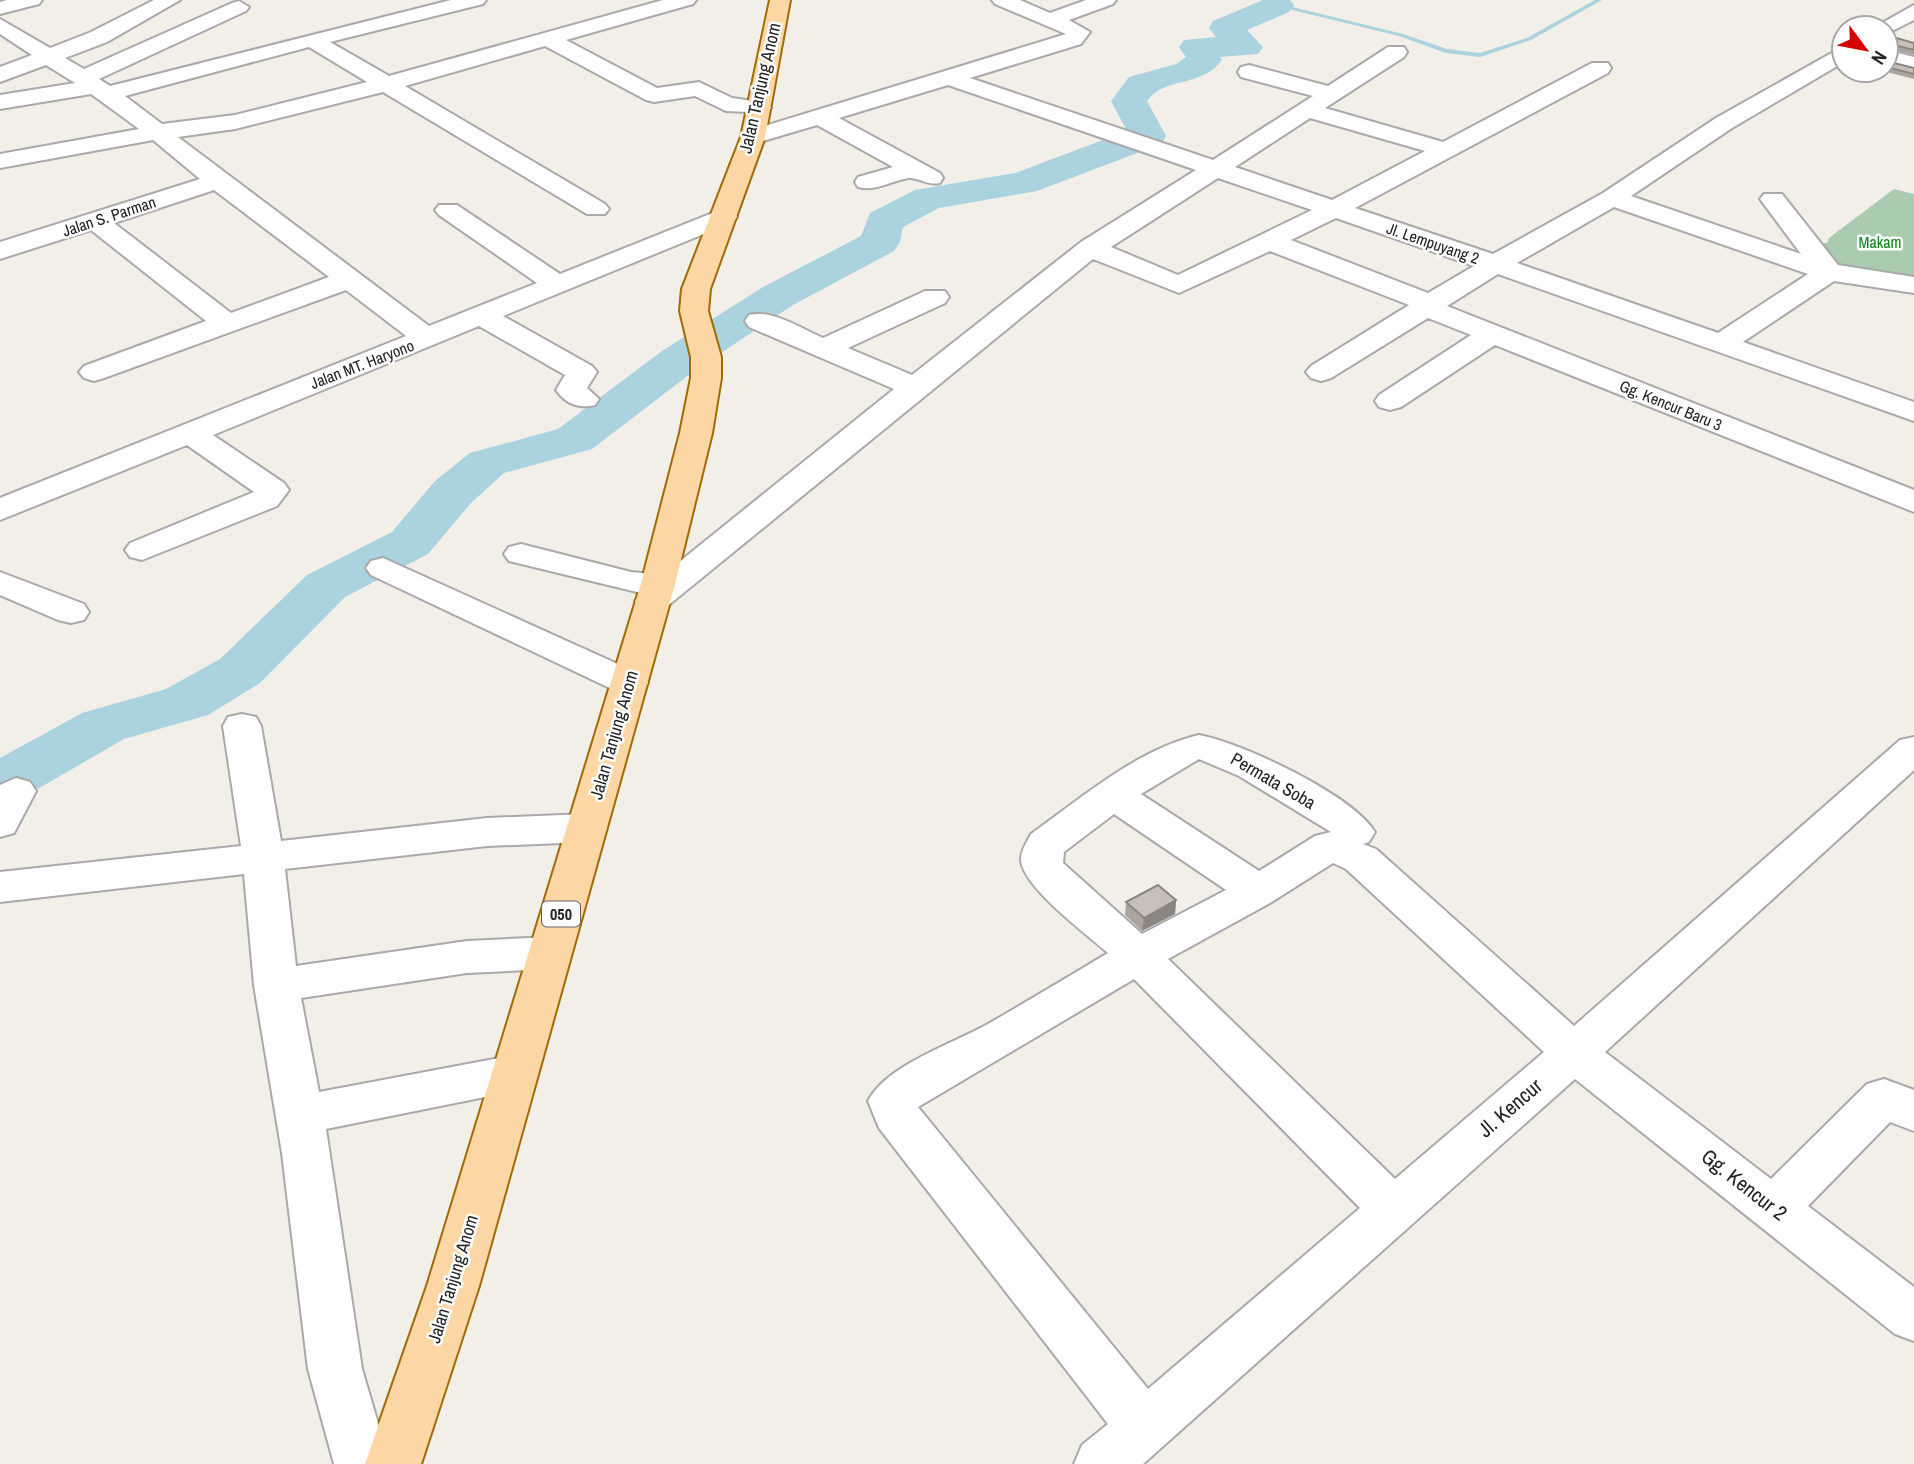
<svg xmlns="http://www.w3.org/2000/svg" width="1914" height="1464" viewBox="0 0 1914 1464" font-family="'Archivo Narrow',sans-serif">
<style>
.cemetery{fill:#aacbaf}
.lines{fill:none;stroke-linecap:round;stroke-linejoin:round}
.stream{fill:#aad3df;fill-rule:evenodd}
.river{fill:#aad3df;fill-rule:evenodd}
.minor-casing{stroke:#a9a9a9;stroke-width:4}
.major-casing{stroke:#a06b00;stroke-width:4}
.minor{fill:#fff;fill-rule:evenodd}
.major{fill:#fcd6a4;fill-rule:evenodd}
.wall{fill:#aba49e}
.shaded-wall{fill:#8b8681}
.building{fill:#c7bfb8;stroke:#8b8681;stroke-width:2}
.labels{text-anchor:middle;stroke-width:5;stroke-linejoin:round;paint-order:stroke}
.far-street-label{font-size:16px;fill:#222;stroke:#fff}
.far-park-label{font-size:16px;fill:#0c8416;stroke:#fff}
.shield{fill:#fff;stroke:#646464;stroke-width:2}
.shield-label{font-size:16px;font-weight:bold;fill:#222}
.street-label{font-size:18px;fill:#222;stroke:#fff}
.near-street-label{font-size:21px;fill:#222;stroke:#fff}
</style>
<rect width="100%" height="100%" fill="#f2efe9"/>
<polygon class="cemetery" points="1894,189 1914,194 1914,281 1836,270 1818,243 1827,243 1829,238"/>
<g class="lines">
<polygon class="stream" points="1273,0 1279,0 1280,4 1403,34 1447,49 1480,53 1527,38 1595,0 1602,0 1531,40 1480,57 1446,53 1399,36 1276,6"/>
<path class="river" d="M 1263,0 L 1290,0 L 1294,5 L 1289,12 L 1247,30 L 1263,47 L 1258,54 L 1220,57 L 1222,60 C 1203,87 1163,77 1147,101 L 1166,136 L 1161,144 L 1037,191 L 939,208 L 903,227 L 900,242 L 894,251 L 793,305 L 694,371 L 592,449 L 504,473 L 471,503 L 428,554 L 345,597 L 260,683 L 208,715 L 124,739 L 29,794 L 22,802 L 0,808 L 0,758 L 82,713 L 166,689 L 220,659 L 307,575 L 392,532 L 435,481 L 470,453 L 558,429 L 662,351 L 763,287 L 861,236 L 870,213 L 915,190 L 1015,173 L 1127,131 L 1111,101 L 1129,77 L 1176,64 L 1186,57 L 1179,47 L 1184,40 L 1216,37 L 1209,28 L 1213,21 Z"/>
<g class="minor-casing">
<g id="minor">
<polygon points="7,0 42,0 39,4 0,14 0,2"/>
<path d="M 154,0 L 180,0 L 107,42 L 65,58 L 84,69 L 232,3 L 239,1 L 249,7 L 246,11 L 99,79 L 110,86 L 451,0 L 486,0 L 483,4 L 330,42 L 389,76 L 663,0 L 696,0 L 693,4 L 566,40 L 657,88 L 699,82 L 732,98 L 767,103 L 771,108 L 767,113 L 726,111 L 695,96 L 654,102 L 646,100 L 545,46 L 405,86 L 605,204 L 609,209 L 605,214 L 587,214 L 383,92 L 235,129 L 178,137 L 429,326 L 537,283 L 439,215 L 435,210 L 439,205 L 457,205 L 560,274 L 715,212 L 733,212 L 737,217 L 733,222 L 503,316 L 592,366 L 597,372 L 587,388 L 599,399 L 595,405 C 579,409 566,404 556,390 L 565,375 L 479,326 L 213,435 L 284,483 L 289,490 L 277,506 L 142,560 L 130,557 L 125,550 L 130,543 L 254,492 L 187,445 L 0,520 L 0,498 L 406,336 L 346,290 L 104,378 L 94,381 L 84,378 L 79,372 L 84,366 L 206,321 L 91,230 L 0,259 L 0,242 L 200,179 L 153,140 L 0,168 L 0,154 L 139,129 L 91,94 L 0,109 L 0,95 L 75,83 L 46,65 L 0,82 L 0,67 L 32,55 L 0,34 L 0,19 L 50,48 L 91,32 ZM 309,47 L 367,82 L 235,115 L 162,124 L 125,96 ZM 214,190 L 329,277 L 231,313 L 114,223 Z"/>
<path d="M 992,0 L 1020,0 L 1050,13 L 1086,0 L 1116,0 L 1113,4 L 1069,20 L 1090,32 L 1081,44 L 970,78 L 1213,160 L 1313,96 L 1241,77 L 1238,72 L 1241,67 L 1249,65 L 1328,86 L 1388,47 L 1404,47 L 1407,52 L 1404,57 L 1325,108 L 1443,142 L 1592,63 L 1608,63 L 1611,68 L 1608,73 L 1355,208 L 1493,254 L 1603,193 L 1716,118 L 1844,46 L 1844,62 L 1732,128 L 1631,196 L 1801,254 L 1760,199 L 1764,194 L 1782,194 L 1838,265 L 1914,277 L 1914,293 L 1834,281 L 1743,342 L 1914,402 L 1914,421 L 1498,274 L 1447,306 L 1914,490 L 1914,512 L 1495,345 L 1401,407 L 1390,410 L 1379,407 L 1375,401 L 1379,395 L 1471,335 L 1428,318 L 1331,378 L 1321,381 L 1311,378 L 1306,372 L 1311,366 L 1409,305 L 1270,251 L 1179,293 L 1093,259 L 665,608 L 653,612 L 641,608 L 635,601 L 641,593 L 509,561 L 504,554 L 509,547 L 521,544 L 631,572 L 663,575 L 894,389 L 749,327 L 745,321 L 749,315 C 772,309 802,329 823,338 L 925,291 L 945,291 L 949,297 L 945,303 L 848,348 L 912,375 L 1081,242 L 1196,170 L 948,85 L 839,118 L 940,173 L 943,178 L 940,183 C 927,186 919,177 908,178 C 891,181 875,192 858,187 L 855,182 L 858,177 L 893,167 L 817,125 L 753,144 L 745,142 L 741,137 L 745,132 L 1066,34 L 995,4 ZM 1310,118 L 1425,151 L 1332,200 L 1235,167 ZM 1218,178 L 1312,210 L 1178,275 L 1111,247 ZM 1614,207 L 1808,274 L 1718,333 L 1517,263 ZM 1336,218 L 1474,266 L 1428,293 L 1291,240 Z"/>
<polygon points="1914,5 1914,20 1886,34 1886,28 1873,28"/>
<polygon points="1886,50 1914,57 1914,71 1886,64"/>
<polygon points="383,558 642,675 648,683 642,691 629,694 616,691 371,575 366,568 371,561"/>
<polygon points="0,572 84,604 89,612 84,620 71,623 58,620 0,595"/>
<polygon points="242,714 256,717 261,726 281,841 487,818 587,814 601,818 607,828 601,838 587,842 487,846 285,869 296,966 467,941 549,937 565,942 571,953 565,964 549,969 467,973 301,998 319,1092 515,1055 532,1060 538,1073 532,1086 515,1091 326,1129 362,1369 390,1464 334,1464 308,1369 282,1153 254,985 244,874 0,902 0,872 241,846 223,726 228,717"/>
<path d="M 1199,735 C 1243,743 1352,795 1375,832 L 1369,842 L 1363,844 L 1376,849 L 1574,1026 L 1900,740 L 1914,737 L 1914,770 L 1605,1052 L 1771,1179 L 1867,1084 L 1884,1079 L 1914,1090 L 1914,1131 L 1890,1122 L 1808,1206 L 1914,1287 L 1914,1341 L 1895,1334 L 1575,1079 L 1143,1464 L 1074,1464 L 1082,1445 L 1108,1424 L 879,1128 L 868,1101 C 887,1065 952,1044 988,1024 C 1028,1001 1068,977 1108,953 C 1088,935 1021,886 1021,859 C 1021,850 1027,842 1031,834 C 1083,797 1136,750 1199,735 ZM 1199,759 L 1239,776 L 1331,832 L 1315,836 L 1259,871 L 1141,794 ZM 1114,814 L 1226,890 L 1142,934 L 1063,863 L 1064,852 ZM 1333,863 L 1346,869 L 1544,1052 L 1395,1179 L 1168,959 L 1270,903 ZM 1134,979 L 1360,1208 L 1148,1389 L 918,1107 Z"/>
<polygon points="16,778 30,782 36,791 14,833 0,837 0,785"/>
</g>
</g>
<g class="major-casing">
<polygon id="major" points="770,0 790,0 765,137 710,289 708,311 721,357 721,378 712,433 675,584 479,1286 421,1464 365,1464 427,1286 641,584 680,433 691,378 691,357 680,311 682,289 741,137"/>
</g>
<use href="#minor" class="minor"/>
<use href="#major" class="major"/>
</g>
<g class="wall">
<polygon points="1886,35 1914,43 1914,55 1886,48"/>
<polygon points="1886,61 1914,68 1914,79 1879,70 1886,70"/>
<polygon points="1176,900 1175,914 1142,931 1125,915 1126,902"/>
</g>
<polygon class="shaded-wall" points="1176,900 1175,914 1142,931 1144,918"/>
<g class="building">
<polygon points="1886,35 1914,43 1914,50 1886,43"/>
<polygon points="1886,61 1914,68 1914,74 1886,67"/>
<polygon points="1158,885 1176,900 1144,918 1126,902"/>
</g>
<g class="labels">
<g class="far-street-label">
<text transform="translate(109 216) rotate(-18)" y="6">Jalan S. Parman</text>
<text transform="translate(1433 243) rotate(19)" y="6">Jl. Lempuyang 2</text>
<text transform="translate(362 364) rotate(-21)" y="6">Jalan MT. Haryono</text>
<text transform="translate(1671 405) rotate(22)" y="6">Gg. Kencur Baru 3</text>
</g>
<g class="far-park-label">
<text x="1880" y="248">Makam</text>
</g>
<rect class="shield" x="542" y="901.5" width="38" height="25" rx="5"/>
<g class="shield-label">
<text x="561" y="920">050</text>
</g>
<g class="street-label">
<text transform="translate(760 88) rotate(-77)" y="6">Jalan Tanjung Anom</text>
<text transform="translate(614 735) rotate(-74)" y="6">Jalan Tanjung Anom</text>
<text transform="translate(1273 781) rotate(30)" y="6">Permata Soba</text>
<text transform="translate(453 1279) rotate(-73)" y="6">Jalan Tanjung Anom</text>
</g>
<g class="near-street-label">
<text transform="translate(1510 1108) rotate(-41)" y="7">Jl. Kencur</text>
<text transform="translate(1744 1185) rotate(38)" y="7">Gg. Kencur 2</text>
</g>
</g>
<g transform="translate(1865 49) rotate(122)"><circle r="33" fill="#ffffff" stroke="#a7a7a7" stroke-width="2"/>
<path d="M0-5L12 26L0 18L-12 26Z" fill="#d40000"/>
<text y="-10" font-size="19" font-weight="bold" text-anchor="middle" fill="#222222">N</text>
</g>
</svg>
